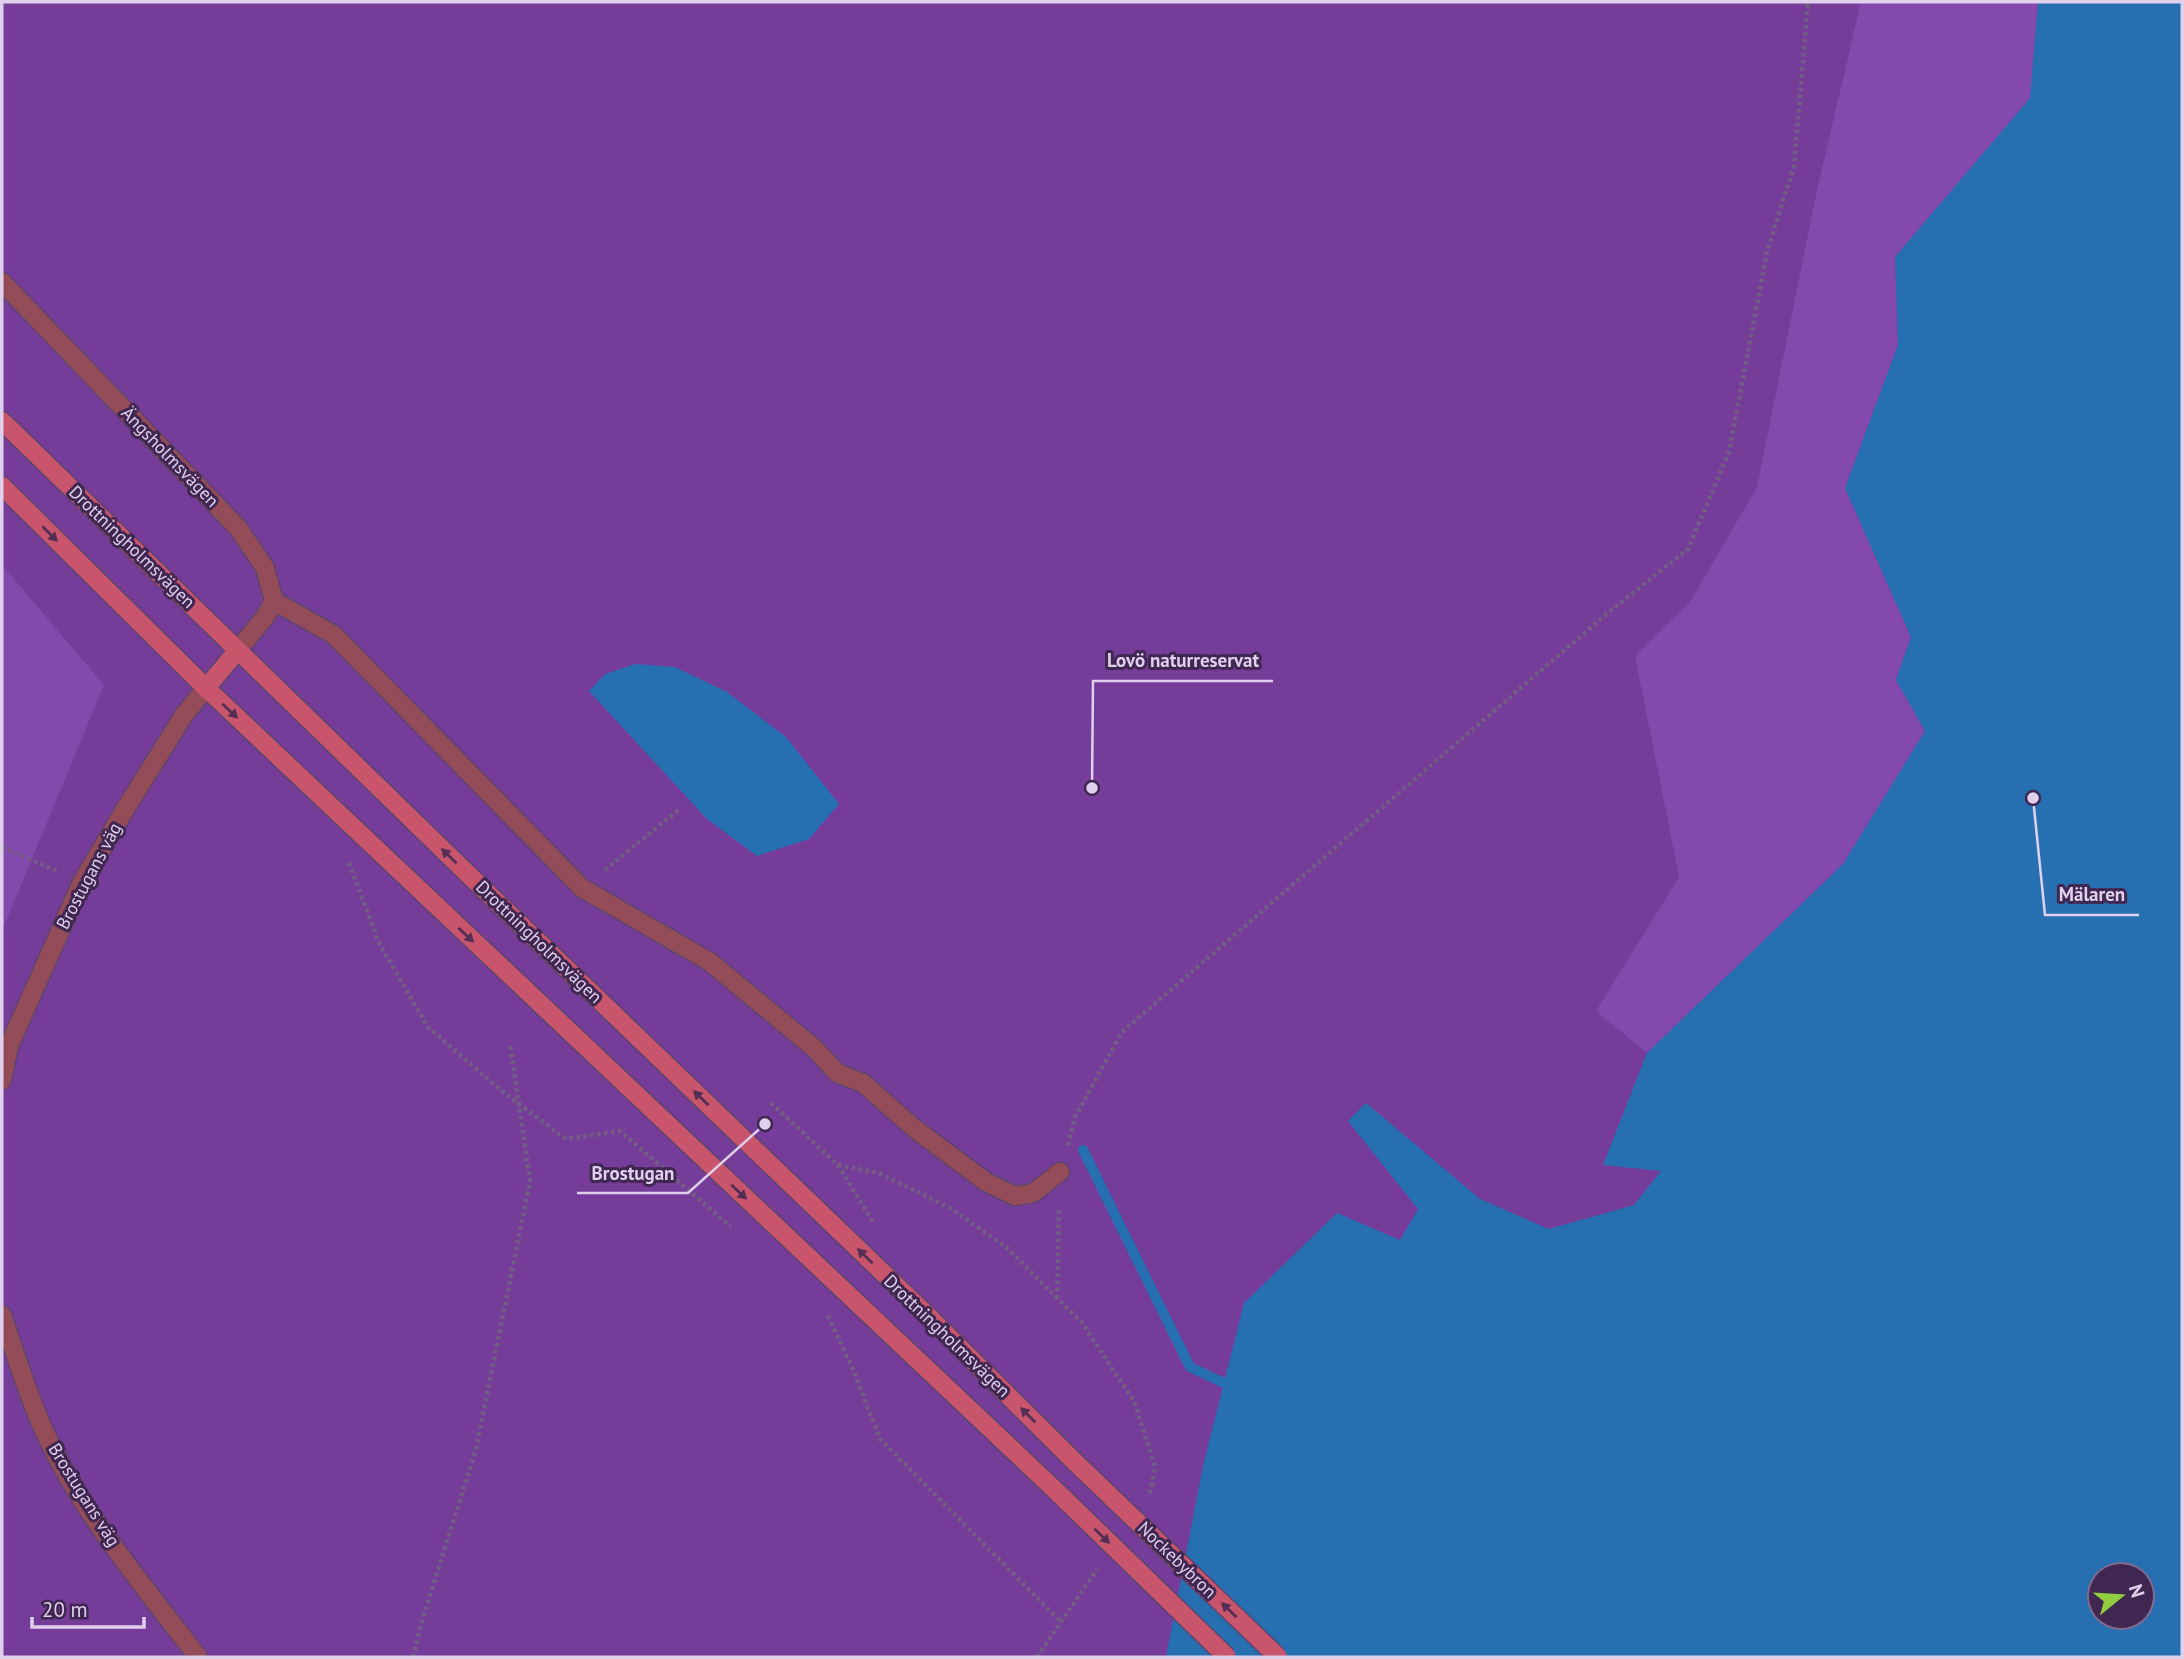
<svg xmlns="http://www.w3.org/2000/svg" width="2184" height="1659" viewBox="0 0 2184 1659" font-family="'PT Sans',sans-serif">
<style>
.green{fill:#753c9a;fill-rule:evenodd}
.forest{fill:#8449ac}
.water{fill:#2670b2;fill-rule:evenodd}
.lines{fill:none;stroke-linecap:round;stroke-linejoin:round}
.stream{stroke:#2670b2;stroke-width:10}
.service-casing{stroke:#5d456e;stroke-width:21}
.minor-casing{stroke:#5d456e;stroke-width:21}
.secondary-casing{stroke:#5d456e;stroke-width:21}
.path{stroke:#735e83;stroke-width:4.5;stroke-dasharray:3.5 3.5;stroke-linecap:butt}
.service{stroke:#954c59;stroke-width:18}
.minor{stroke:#954c59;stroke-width:18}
.secondary{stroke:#c9556d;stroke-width:18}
.secondary-bridge-casing{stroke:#5d456e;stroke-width:21;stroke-linecap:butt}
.secondary-bridge{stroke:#c9556d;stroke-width:18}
.oneway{fill:#552e56}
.labels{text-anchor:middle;stroke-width:6;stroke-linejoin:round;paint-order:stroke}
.street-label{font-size:18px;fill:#dfd0eb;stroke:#402752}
.leader{fill:none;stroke:#dfd0eb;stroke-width:2.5}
.callout-dot{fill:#dfd0eb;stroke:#402752;stroke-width:2.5}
.callout-label{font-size:19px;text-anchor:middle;font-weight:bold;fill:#dfd0eb;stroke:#402752;stroke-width:6;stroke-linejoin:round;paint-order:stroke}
</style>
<rect width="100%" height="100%" fill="#402752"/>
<path class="green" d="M 2,2 L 2182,2 L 2182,1657 L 2,1657 ZM 2100,1575 L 2142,1575 L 2142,1617 L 2100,1617 Z"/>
<g class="forest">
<polygon points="1861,2 2038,2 2031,98 1895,257 1898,345 1845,488 1911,637 1896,680 1925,731 1843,864 1647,1053 1596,1011 1679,877 1635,656 1690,602 1757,487 1817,190"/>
<polygon points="2,565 104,685 2,931"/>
</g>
<g class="water">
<path d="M 2038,2 L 2182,2 L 2182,1657 L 1166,1657 L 1203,1466 L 1244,1303 L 1337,1213 L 1400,1240 L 1418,1209 L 1348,1121 L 1366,1103 L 1480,1199 L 1549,1229 L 1634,1205 L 1661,1171 L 1603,1165 L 1647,1053 L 1843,864 L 1925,731 L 1896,680 L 1911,637 L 1845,488 L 1898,345 L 1895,257 L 2030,98 ZM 2100,1575 L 2142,1575 L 2142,1617 L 2100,1617 Z"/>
<polygon points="635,664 675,667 727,692 786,737 839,804 809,839 757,856 707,819 589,691 605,674"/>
</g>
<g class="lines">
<polyline class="stream" points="1083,1150 1190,1367 1224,1383"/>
<g class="service-casing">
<polyline id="service" points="274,601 334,635 582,888 710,962 814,1048 837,1073 863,1083 915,1129 986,1182 1015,1196 1033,1193 1060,1172"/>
</g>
<g class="minor-casing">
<g id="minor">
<polyline points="2,282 238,528 265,568 274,601 265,617 237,651"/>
<polyline points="2,1080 9,1046 82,882 124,811 184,715 206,688"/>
<path d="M 2,1315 C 15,1352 26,1390 42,1426 C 79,1510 143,1585 198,1657"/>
</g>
</g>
<g class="secondary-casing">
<g id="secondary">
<polyline points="2,421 472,878 927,1315 1076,1463"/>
<polyline points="2,486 206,688 1053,1488"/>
<polyline points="206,688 237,651"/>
</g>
</g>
<g class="path">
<polyline points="2,847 59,872"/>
<polyline points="349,863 379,943 428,1027 503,1092 566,1139 620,1131 731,1227"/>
<polyline points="605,870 681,808"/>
<polyline points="771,1103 838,1165 873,1222"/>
<polyline points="1068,1145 1075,1117 1122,1032 1604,616 1688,549 1729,452 1767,252 1794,166 1808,2"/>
<polyline points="838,1165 879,1173 950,1208 1006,1247 1082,1323 1134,1401 1155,1466 1151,1490 1147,1496"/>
<polyline points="1057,1298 1059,1209"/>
<polyline points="828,1316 852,1367 880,1439 1061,1622"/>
<polyline points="413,1657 423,1618 476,1449 530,1181 510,1044"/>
<polyline points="1037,1657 1097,1569"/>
</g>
<use href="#service" class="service"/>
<use href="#minor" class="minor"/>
<use href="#secondary" class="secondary"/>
<g class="secondary-bridge-casing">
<g id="secondary-bridge">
<polyline points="1076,1463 1278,1657"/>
<polyline points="1053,1488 1227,1657"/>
</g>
</g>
<use href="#secondary-bridge" class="secondary-bridge"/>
</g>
<defs><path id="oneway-solid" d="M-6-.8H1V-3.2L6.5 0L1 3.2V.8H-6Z" transform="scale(1.75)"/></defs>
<g class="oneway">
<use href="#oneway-solid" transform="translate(50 534) rotate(45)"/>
<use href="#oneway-solid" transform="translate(230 711) rotate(43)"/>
<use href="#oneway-solid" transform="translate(449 856) rotate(-136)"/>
<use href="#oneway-solid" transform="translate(466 935) rotate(43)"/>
<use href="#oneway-solid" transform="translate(701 1098) rotate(-136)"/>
<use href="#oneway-solid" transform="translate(739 1192) rotate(43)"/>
<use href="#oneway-solid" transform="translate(865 1256) rotate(-136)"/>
<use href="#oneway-solid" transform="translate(1028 1415) rotate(-135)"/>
<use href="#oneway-solid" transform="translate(1102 1536) rotate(44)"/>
<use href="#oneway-solid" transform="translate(1229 1610) rotate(-136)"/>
</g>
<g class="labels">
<g class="street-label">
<text transform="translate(170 457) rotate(46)" y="6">Ängsholmsvägen</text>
<text transform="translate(132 547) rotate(44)" y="6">Drottningholmsvägen</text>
<text transform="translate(89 876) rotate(-62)" y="6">Brostugans väg</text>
<text transform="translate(539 942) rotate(44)" y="6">Drottningholmsvägen</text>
<text transform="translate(947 1336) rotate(44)" y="6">Drottningholmsvägen</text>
<text transform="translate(84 1495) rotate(58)" y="6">Brostugans väg</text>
<text transform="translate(1177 1560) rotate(44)" y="6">Nockebybron</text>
</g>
</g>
<path class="leader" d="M1092 788L1093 681H1273M2033 798L2045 915H2139M765 1124L688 1193H577"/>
<g class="callout-dot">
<circle cx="1092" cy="788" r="7"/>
<circle cx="2033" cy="798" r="7"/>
<circle cx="765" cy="1124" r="7"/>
</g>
<g class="callout-label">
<text x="1183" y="667">Lovö naturreservat</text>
<text x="2092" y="901">Mälaren</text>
<text x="633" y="1180">Brostugan</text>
</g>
<rect width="2184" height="1659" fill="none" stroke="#dfd0eb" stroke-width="7"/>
<g transform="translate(2121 1596) rotate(72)"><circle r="33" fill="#402752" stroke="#806b8f" stroke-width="2"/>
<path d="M0-5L12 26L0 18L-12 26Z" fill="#91cd3f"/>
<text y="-10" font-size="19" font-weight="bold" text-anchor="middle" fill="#dfd0eb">N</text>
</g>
<path d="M32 1617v10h112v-10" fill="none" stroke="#dfd0eb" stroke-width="3.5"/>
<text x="42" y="1617" font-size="21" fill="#dfd0eb" stroke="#402752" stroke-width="5" paint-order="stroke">20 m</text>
</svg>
